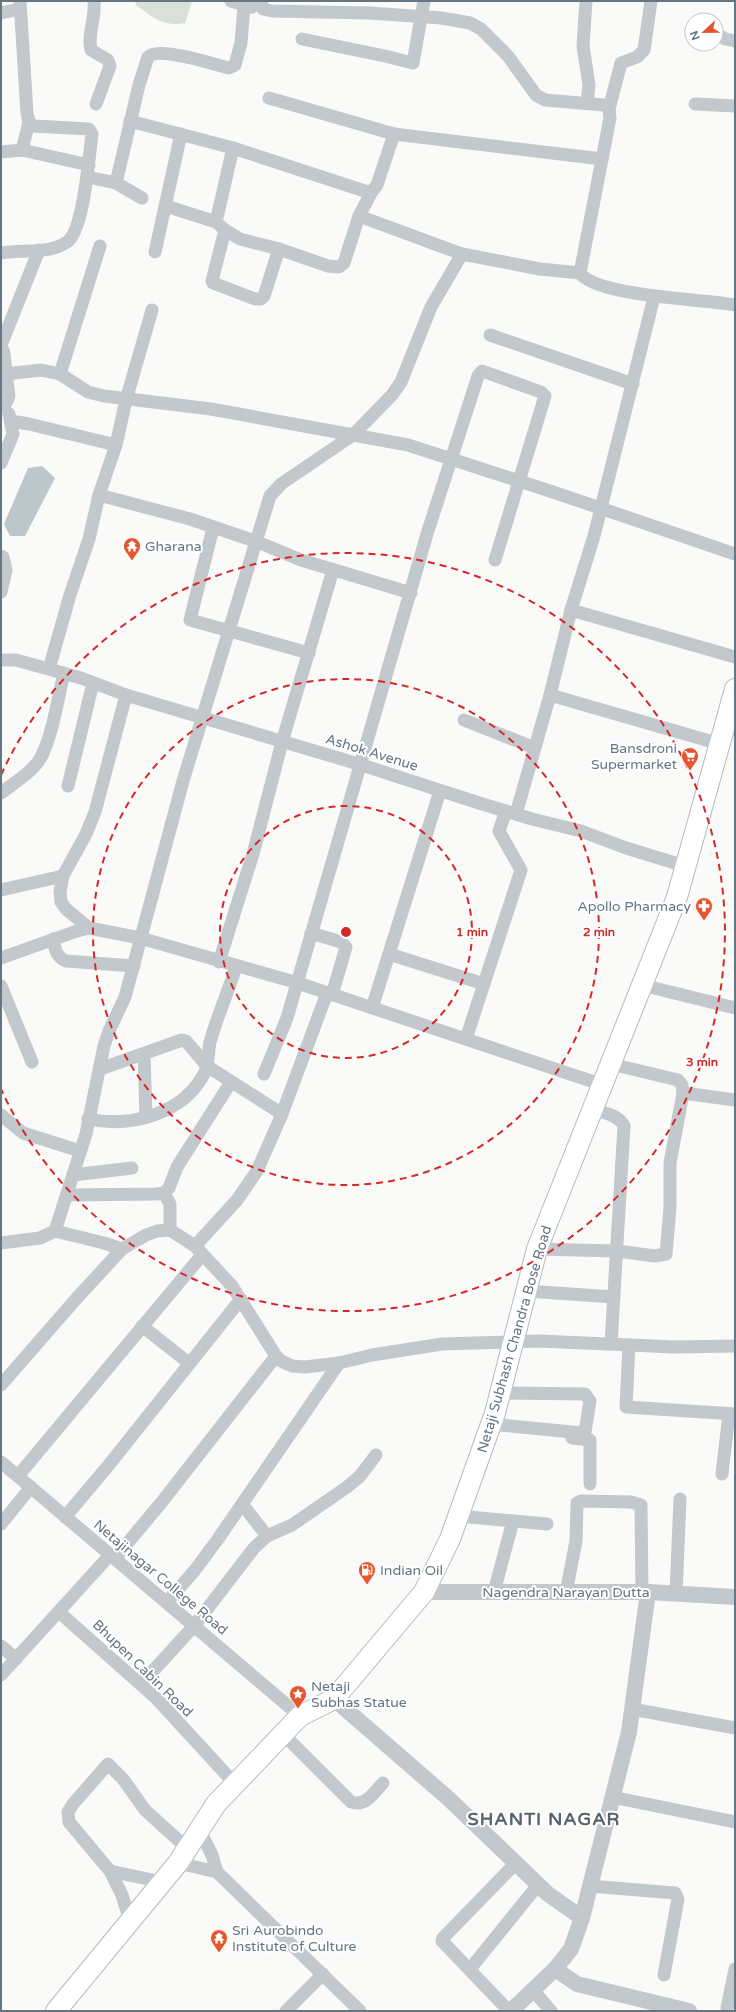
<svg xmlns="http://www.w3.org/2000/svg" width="736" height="2012" viewBox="0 0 736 2012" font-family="'Varela Round',sans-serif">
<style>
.green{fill:#dadfd7}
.water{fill:#bbc7cb}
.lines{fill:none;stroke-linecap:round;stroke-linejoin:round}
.primary-casing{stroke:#b5babe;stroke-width:22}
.minor{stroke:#c3c8cc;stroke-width:13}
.tertiary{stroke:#c3c8cc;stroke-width:16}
.primary{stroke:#fff;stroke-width:20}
.ring{fill:none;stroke:#d62828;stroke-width:2;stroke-dasharray:7 5}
.labels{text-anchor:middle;stroke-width:4;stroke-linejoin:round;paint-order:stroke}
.poi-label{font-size:14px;fill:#657683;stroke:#fff;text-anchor:start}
.street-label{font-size:14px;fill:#657683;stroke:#fff}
.district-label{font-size:18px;font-weight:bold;letter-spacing:1px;fill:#57646e;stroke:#fff}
.centre{fill:#d62828;stroke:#fff;stroke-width:2}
.ring-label{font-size:12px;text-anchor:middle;font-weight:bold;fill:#d62828;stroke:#fff;stroke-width:4;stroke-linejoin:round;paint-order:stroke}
</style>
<rect width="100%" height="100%" fill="#fafaf8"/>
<path class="green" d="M 135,1 L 192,1 L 185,23 C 162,27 154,18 136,5 Z"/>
<polygon class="water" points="42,466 55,478 25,536 10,536 4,524 28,468"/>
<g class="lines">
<g class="primary-casing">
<polyline id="primary" points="56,2011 178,1863 216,1804 300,1716 334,1699 424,1592 450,1539 495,1413 537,1249 677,897 735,689"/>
</g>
<g class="minor">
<polyline points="20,1 27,113 29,122 22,150"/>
<path d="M 94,1 C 96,18 87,35 91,50 L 108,60 L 110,66 L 96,104"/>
<polyline points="231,1 252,7"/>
<path d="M 261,1 L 263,9 L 272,11 L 369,13 L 442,18 L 470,23 L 481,29 L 508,56 L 536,95 L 545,100 L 604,105 L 609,109 L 610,118 L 580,273 C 597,297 705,299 735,305"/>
<polyline points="586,1 583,46 589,85 587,103"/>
<polyline points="1,13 20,9"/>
<polyline points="716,33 725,39 735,41"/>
<polyline points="302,39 385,56 413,63 424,1"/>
<polyline points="269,98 394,134"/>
<polyline points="695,104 735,106"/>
<polyline points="609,109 621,63 637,57 644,50 651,1"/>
<polyline points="130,121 233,148 216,222 225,230 240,239 279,249 328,266 339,267 344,263 359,216"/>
<polyline points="233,148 371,193"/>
<polyline points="1,152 22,150 89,165"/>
<path d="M 88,177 L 116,183 L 139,85 L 148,57 C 159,46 213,64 229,68 L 235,65 L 241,43 L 244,6"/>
<polyline points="116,183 142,198"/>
<polyline points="166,206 216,222"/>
<polyline points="225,230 212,281 213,283 255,299 261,299 264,296 279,249"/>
<polyline points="155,252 181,134"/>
<path d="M 1,253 C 22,249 48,255 67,242 C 84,231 89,155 92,134 L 89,129 L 34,126 L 29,122"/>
<polyline points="462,254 359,216 371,193 377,185 394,134 602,159"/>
<polyline points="490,335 633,384"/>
<polyline points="1,345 39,250"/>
<polyline points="1,346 4,353 6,374"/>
<polyline points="60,374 100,246"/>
<polyline points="1,407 5,405 9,396 6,374 41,370 60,374 88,392 104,396 211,409 408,445 553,492 735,554"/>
<polyline points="11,421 29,424 116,445"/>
<polyline points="1,463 13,434 9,414"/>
<polyline points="99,495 190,519 255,541 301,560 411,593"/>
<polyline points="213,528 190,620 309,653"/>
<polyline points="1,556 3,557 6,570 1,592"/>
<polyline points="571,610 735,657"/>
<polyline points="1,660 16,660 81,678 126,695 362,765 479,803 532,819 581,831 626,848 685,866"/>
<polyline points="49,669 70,595 89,539 99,495 116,445 126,400 152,310"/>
<polyline points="550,695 720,744"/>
<polyline points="464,720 535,748"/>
<polyline points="68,786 93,683"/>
<path d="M 1,793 C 14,783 31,773 40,759 C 52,738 58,698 64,673"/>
<polyline points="516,814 550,695 571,610 594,536 654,297"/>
<polyline points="1,890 63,876"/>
<polyline points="89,928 66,909 61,902 60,892 63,876 86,834 95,812 126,695"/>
<polyline points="311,933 341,942 346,947 332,995"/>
<path d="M 53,939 C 55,949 56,957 66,961 L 134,966"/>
<polyline points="389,954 484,984"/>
<polyline points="1,958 77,931 89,928 140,938 298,983 603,1085"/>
<polyline points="219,962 253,854 282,742 333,570"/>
<polyline points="642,985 735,1008"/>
<polyline points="1,986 32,1062"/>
<polyline points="372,1008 440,791"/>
<polyline points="466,1039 521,870 499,831 506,811"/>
<polyline points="144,1054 146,1117"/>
<polyline points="100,1069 182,1040 186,1041 207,1066 282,1114"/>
<polyline points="264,1074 287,1018 427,534 478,376 482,371 541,392 545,396 495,560"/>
<polyline points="683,1093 735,1100"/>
<path d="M 593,1109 C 604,1113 619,1115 624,1126 L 611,1344"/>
<polyline points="1,1115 23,1133 80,1151"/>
<path d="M 88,1119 C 131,1128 184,1114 205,1072 C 209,1063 208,1052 210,1042 C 217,1017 228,992 236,967"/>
<polyline points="73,1175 132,1168"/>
<polyline points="164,1193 170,1204 170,1230"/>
<polyline points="67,1195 157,1194 164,1193 169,1188 177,1167 231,1082"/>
<polyline points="55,1231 86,1134 104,1046 109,1031 125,997 183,781 270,496 281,484 353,435 392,395 401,382 431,307 462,254 540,269 580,273"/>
<polyline points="1,1243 40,1238 55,1231 104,1243 122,1249"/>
<polyline points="195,1246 237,1200 257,1171 282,1114 327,993"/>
<polyline points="537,1249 617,1251 655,1256 666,1254 670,1208 670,1163 683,1093 682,1085 678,1080 611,1064"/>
<polyline points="526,1291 614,1297"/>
<polyline points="142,1326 189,1363"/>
<polyline points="629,1345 626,1407 735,1414"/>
<polyline points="1,1385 76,1299 122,1249 146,1235 157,1231 170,1230 195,1246 232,1286 276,1356 281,1361 292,1366 305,1367 339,1363 372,1355 442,1344 539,1341 675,1347 735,1346"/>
<polyline points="491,1424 582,1433 585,1432 590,1401 585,1394 500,1393"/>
<polyline points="572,1438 590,1440 590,1484"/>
<polyline points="1,1462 300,1716"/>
<polyline points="722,1474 729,1414"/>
<polyline points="18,1476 202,1255"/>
<polyline points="242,1504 267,1536"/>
<polyline points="458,1516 547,1524"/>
<polyline points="65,1517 108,1466 241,1299"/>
<polyline points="1,1524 31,1487"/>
<polyline points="115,1558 161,1503 276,1356"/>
<polyline points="494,1592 513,1521"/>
<polyline points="566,1593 576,1541 577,1503 581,1501 631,1502 641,1505 642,1592"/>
<polyline points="676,1593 680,1499"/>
<polyline points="167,1602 195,1570 218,1539 339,1363"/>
<polyline points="59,1612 157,1699 235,1784"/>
<polyline points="1,1646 16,1659"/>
<polyline points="1,1675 110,1555"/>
<polyline points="141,1684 194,1626 254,1548 267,1536 292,1525 347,1487 360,1476 376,1455"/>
<polyline points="632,1709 735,1728"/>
<path d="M 283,1734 L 351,1802 C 365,1807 374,1793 383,1783"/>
<polyline points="612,1797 735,1822"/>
<polyline points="199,1829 212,1855 217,1872"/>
<polyline points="178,1863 217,1872 360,2011"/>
<polyline points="110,1871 162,1882"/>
<polyline points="590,1886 675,1893 678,1899 664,1975"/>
<polyline points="130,1921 122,1895 110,1871 69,1822 68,1812 73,1804 108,1764 123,1779 145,1810 187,1848"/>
<polyline points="470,1969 538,1885"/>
<polyline points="533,1990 551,2011"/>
<polyline points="727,2008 735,1969"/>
<polyline points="286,2011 323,1974"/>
<polyline points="509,2011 442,1941 443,1938 516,1863"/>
</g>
<g class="tertiary">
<polyline points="424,1592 648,1592 735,1597"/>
<polyline points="334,1699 449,1799 548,1894 582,1918"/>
<polyline points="555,1969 577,1984 689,2011"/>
<polyline points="511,2011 555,1969 571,1949 582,1918 629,1732 648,1592"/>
</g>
<use href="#primary" class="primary"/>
</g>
<g class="ring">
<circle cx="346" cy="932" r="126"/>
<circle cx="346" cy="932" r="253"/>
<path d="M1 775A379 379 0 1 1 1 1089"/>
</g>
<defs>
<g id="temple-pin" transform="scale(0.9)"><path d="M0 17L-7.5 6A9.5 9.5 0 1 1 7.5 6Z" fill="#e4572e" stroke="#fff"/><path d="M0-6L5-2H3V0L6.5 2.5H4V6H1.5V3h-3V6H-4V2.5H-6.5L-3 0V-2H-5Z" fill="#fff"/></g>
<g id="supermarket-pin" transform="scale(0.9)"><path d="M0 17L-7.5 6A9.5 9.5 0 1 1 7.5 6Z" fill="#e4572e" stroke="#fff"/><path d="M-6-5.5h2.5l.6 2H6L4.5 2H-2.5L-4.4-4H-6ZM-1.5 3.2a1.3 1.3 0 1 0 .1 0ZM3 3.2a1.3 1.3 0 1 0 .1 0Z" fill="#fff"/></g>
<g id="pharmacy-pin" transform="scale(0.9)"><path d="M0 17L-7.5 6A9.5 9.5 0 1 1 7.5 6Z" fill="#e4572e" stroke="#fff"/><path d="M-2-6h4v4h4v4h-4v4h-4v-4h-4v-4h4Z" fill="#fff"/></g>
<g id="fuel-pin" transform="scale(0.9)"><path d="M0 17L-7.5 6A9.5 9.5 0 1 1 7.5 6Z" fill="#e4572e" stroke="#fff"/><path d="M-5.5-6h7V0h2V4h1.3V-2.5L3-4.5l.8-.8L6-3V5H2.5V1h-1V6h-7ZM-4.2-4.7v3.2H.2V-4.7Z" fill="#fff"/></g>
<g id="sight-pin" transform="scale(0.9)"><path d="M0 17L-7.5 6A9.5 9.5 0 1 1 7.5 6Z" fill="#e4572e" stroke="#fff"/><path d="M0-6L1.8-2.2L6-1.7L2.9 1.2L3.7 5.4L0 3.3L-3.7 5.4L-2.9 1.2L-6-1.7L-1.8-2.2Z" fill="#fff"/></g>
</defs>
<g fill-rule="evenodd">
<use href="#temple-pin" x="132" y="546"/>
<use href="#supermarket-pin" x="690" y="756"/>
<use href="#pharmacy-pin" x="704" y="906"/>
<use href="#fuel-pin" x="367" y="1570"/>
<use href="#sight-pin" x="298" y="1694"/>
<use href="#temple-pin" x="219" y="1938"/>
</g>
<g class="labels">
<g class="poi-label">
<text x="145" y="551">Gharana</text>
<text x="677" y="753" text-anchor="end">Bansdroni<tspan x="677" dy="16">Supermarket</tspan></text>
<text x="691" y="911" text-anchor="end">Apollo Pharmacy</text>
<text x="380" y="1575">Indian Oil</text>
<text x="311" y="1691">Netaji<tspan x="311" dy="16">Subhas Statue</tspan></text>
<text x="232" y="1935">Sri Aurobindo<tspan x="232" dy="16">Institute of Culture</tspan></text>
</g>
<g class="street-label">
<text transform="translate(372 752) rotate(17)" y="5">Ashok Avenue</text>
<text transform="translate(514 1339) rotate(-74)" y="5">Netaji Subhash Chandra Bose Road</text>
<text transform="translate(161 1577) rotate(40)" y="5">Netajinagar College Road</text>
<text x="566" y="1597">Nagendra Narayan Dutta</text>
<text transform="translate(143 1668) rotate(44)" y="5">Bhupen Cabin Road</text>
</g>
<g class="district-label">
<text x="544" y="1825">SHANTI NAGAR</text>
</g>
</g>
<circle cx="346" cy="932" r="6" class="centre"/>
<g class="ring-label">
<text x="472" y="936">1 min</text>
<text x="599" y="936">2 min</text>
<text x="702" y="1066">3 min</text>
</g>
<rect width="736" height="2012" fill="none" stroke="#657683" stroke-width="4"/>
<g transform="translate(704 32) rotate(248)"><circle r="19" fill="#ffffff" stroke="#c1c8cd"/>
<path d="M0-3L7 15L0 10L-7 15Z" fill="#e4572e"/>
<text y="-6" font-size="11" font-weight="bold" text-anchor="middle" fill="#657683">N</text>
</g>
</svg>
